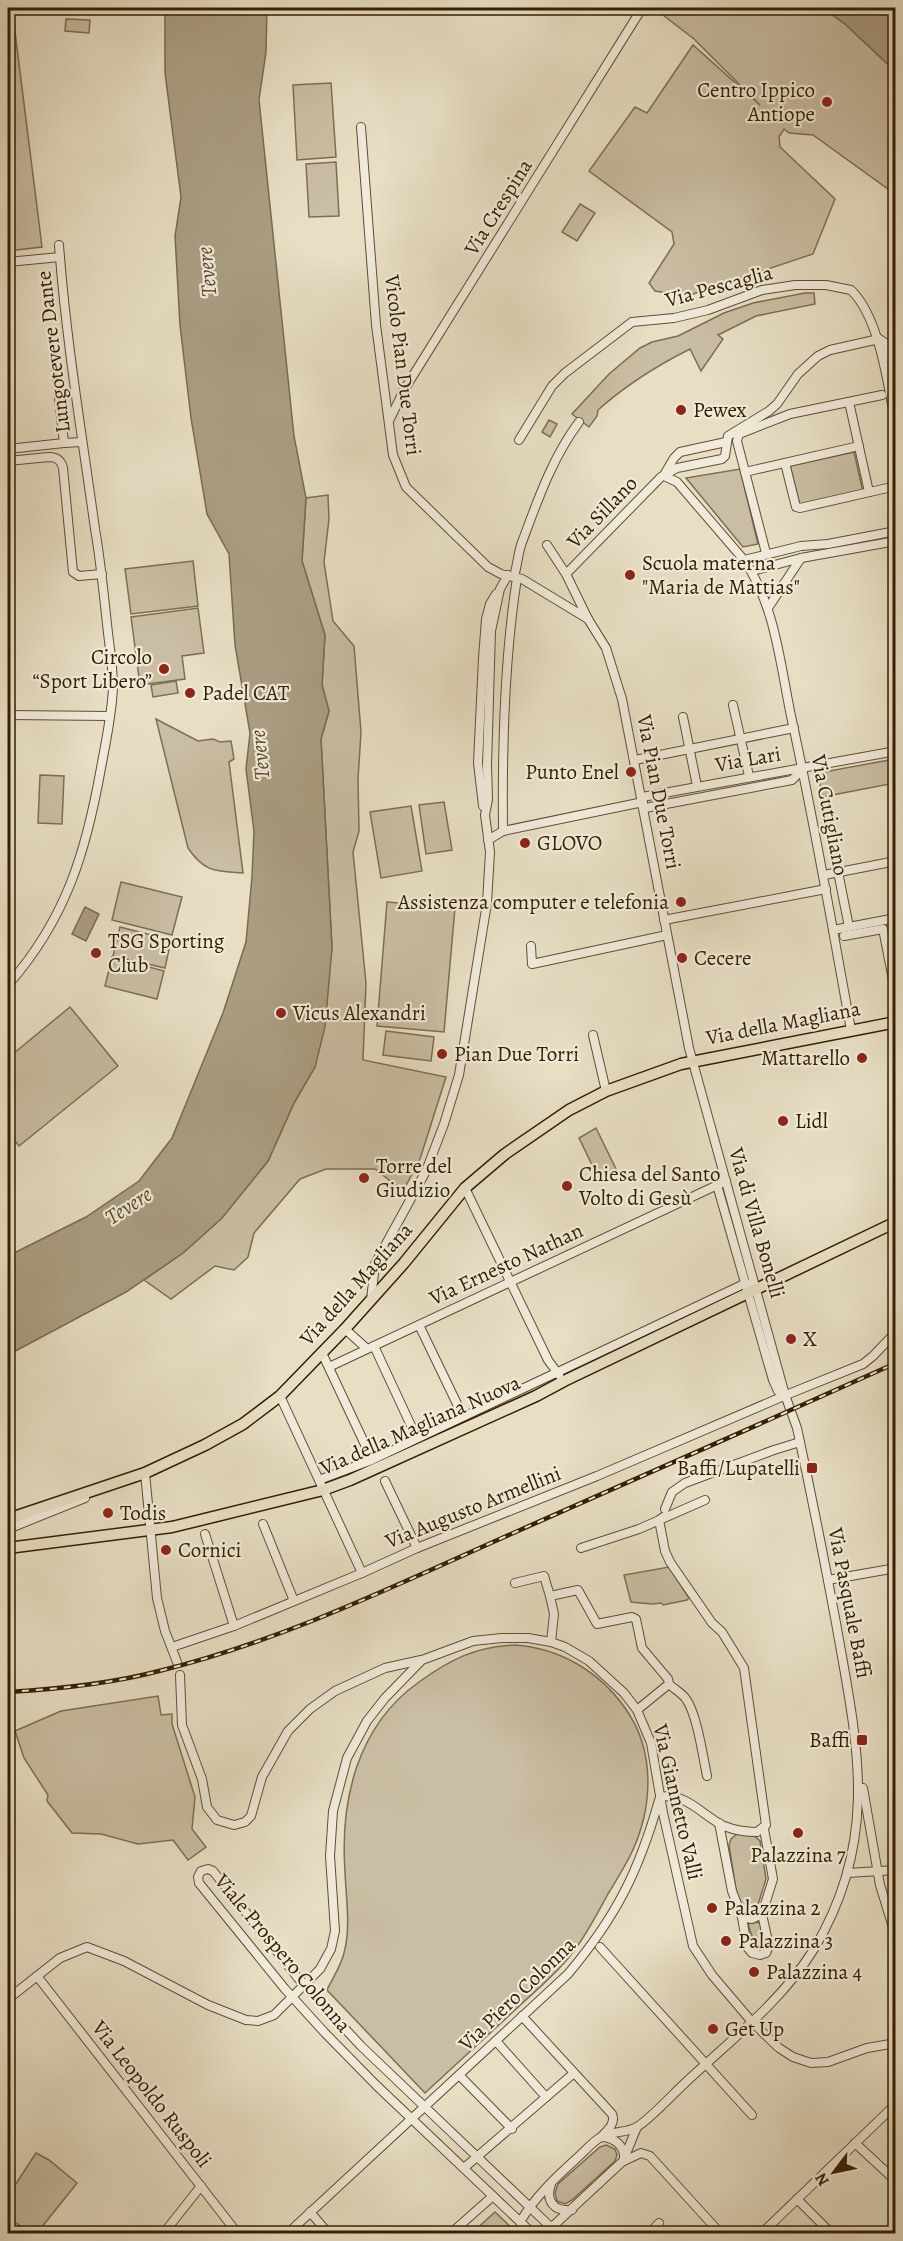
<svg xmlns="http://www.w3.org/2000/svg" width="903" height="2241" viewBox="0 0 903 2241" font-family="Alegreya,serif">
<style>
.green{fill:#c9bda3;stroke:#7e6e52;stroke-width:1.5}
.water{fill:#aa9d82;stroke:#7b6a4e;stroke-width:1.5}
.lines{fill:none;stroke-linecap:round;stroke-linejoin:round}
.minor-casing{stroke:#614e32;stroke-width:10}
.major-casing{stroke:#341e01;stroke-width:13}
.minor{stroke:#efead9;stroke-width:8}
.major{stroke:#e7dec4;stroke-width:10}
.rail-casing{stroke:#341e01;stroke-width:4.5}
.rail{stroke:#efead9;stroke-width:2;stroke-dasharray:7;stroke-linecap:butt}
.poi-dot{fill:#8f2418;stroke:#efead9;stroke-width:2}
.labels{text-anchor:middle;stroke-width:4.5;stroke-linejoin:round;paint-order:stroke}
.poi-label{font-size:21px;fill:#341e01;stroke:#efead9;text-anchor:start}
.street-label{font-size:21px;fill:#341e01;stroke:#efead9}
.water-label{font-size:22px;font-style:italic;fill:#5d4a2e;stroke:#efead9}
</style>
<rect width="100%" height="100%" fill="#e7dec4"/>
<filter id="stains"><feTurbulence type="fractalNoise" baseFrequency=".00333" numOctaves="4"/><feColorMatrix values="0 0 0 0 .2 0 0 0 0 .09 0 0 0 0 .02 0 0 0 .5 -.17"/></filter>
<radialGradient id="worn" r=".72"><stop offset=".6" stop-color="#630" stop-opacity="0"/><stop offset="1" stop-color="#630" stop-opacity=".3"/></radialGradient>
<g class="green">
<polygon points="8,8 12,8 42,247 8,251"/>
<polygon points="654,8 823,8 845,24 895,71 895,194 813,135 789,133 784,129 779,137 780,147 835,199 813,254 687,296 655,291 649,283 674,244 672,232 589,171 635,107 647,113 693,45 760,105 694,39"/>
<polygon points="66,19 90,20 89,33 65,31"/>
<polygon points="331,83 336,157 297,160 293,85"/>
<polygon points="336,162 339,216 309,217 306,164"/>
<polygon points="580,204 595,213 577,241 562,232"/>
<path d="M 805,293 L 814,293 L 815,304 L 756,316 L 718,335 L 723,339 L 701,371 L 690,349 C 656,366 626,385 598,410 L 597,416 L 589,427 L 572,414 L 609,374 L 640,348 L 652,342 L 678,336 L 724,313 L 753,303 Z"/>
<polygon points="549,420 557,424 550,437 542,432"/>
<polygon points="854,452 863,492 800,506 790,466"/>
<polygon points="740,469 758,544 743,547 686,478"/>
<polygon points="328,495 329,519 324,562 333,621 354,646 361,732 358,779 359,831 353,852 366,983 363,1060 446,1077 420,1159 403,1191 375,1169 326,1169 300,1179 254,1233 248,1257 234,1270 215,1266 171,1299 144,1280 183,1253 222,1218 268,1161 294,1103 315,1067 332,948 321,739 329,711 322,685 325,635 302,561 306,498"/>
<polygon points="193,561 198,606 131,614 125,569"/>
<polygon points="198,608 204,653 182,656 185,679 140,685 131,617"/>
<polygon points="176,681 178,693 153,697 151,685"/>
<path d="M 156,719 L 198,741 L 213,739 L 220,742 L 231,741 L 234,759 L 229,762 L 243,873 C 216,871 205,873 188,848 Z"/>
<polygon points="895,759 895,783 822,797 818,773"/>
<polygon points="40,775 64,776 62,824 38,823"/>
<polygon points="444,802 452,850 426,854 419,805"/>
<polygon points="411,806 422,871 381,878 370,812"/>
<polygon points="121,882 182,897 172,935 112,920"/>
<polygon points="387,902 455,908 444,1032 377,1026"/>
<polygon points="120,927 171,940 165,968 113,956"/>
<polygon points="112,957 164,971 157,999 105,986"/>
<polygon points="70,1007 118,1066 19,1146 8,1132 8,1058"/>
<polygon points="386,1031 434,1037 431,1061 383,1055"/>
<polygon points="596,1128 616,1169 598,1177 579,1138"/>
<polygon points="669,1567 689,1598 687,1600 663,1605 661,1603 652,1604 631,1602 624,1575"/>
<path d="M 515,1645 C 559,1648 599,1671 625,1708 C 656,1751 653,1808 631,1854 C 624,1868 616,1881 608,1894 C 597,1914 585,1938 570,1956 C 554,1976 534,1992 515,2010 C 485,2038 455,2065 425,2093 L 327,1990 C 332,1979 341,1966 344,1953 C 351,1927 346,1898 345,1872 C 340,1800 357,1726 419,1682 C 451,1659 475,1647 515,1645 Z"/>
<polygon points="158,1696 161,1715 172,1714 172,1724 195,1797 192,1829 206,1847 188,1860 173,1840 138,1844 101,1834 72,1833 47,1801 48,1795 24,1758 15,1731 61,1711"/>
<polygon points="737,1834 752,1834 760,1841 766,1879 756,1911 752,1914 743,1910 736,1890 729,1845 731,1839"/>
<polygon points="755,1922 761,1923 765,1943 761,1949 755,1946 748,1924"/>
<polygon points="606,2145 615,2149 617,2155 615,2161 572,2200 565,2204 557,2201 555,2193 558,2184 600,2147"/>
<polygon points="36,2153 49,2160 77,2183 37,2233 31,2233 8,2218 8,2196"/>
<polygon points="495,2212 517,2233 472,2233"/>
</g>
<g class="water">
<polygon points="165,8 267,8 266,52 259,100 294,436 306,498 302,561 325,635 322,685 329,711 321,739 332,948 325,1027 315,1067 294,1103 268,1161 222,1218 183,1253 126,1292 8,1355 8,1256 86,1217 139,1181 172,1138 223,1013 246,942 252,877 254,831 246,769 250,733 235,645 229,554 207,514 191,418 180,325 175,236 181,197 165,73"/>
<polygon points="823,8 895,8 895,71 845,24"/>
<polygon points="85,907 99,914 86,941 72,934"/>
</g>
<g class="lines">
<g class="minor-casing">
<g id="minor">
<polyline points="361,127 376,325 393,455 406,487 488,567 501,574 522,579 588,619"/>
<polyline points="8,262 60,257"/>
<polyline points="879,339 887,344 896,388"/>
<polyline points="54,352 64,443 82,442"/>
<polyline points="849,402 869,492"/>
<polyline points="389,421 404,390 639,13"/>
<path d="M 519,440 L 552,386 L 565,373 L 632,322 L 674,318 L 708,310 L 762,290 L 795,285 L 826,285 L 851,290 C 880,318 888,386 896,425"/>
<polyline points="8,449 64,443"/>
<path d="M 8,461 L 49,457 C 57,457 61,460 63,468 L 73,572 L 79,576 L 102,574"/>
<polyline points="785,463 796,507 800,508 896,486"/>
<polyline points="745,472 859,446"/>
<polyline points="664,475 674,458 680,452 726,442"/>
<path d="M 664,476 L 677,482 L 744,560 C 775,605 780,663 791,716 C 814,820 832,925 851,1030"/>
<polyline points="766,553 737,441 739,434 790,414 882,395"/>
<polyline points="744,560 801,546 828,544 896,531"/>
<polyline points="752,571 801,558 896,541"/>
<polyline points="566,574 661,477 677,468 722,459 725,456 728,436 769,411 777,404 798,374 818,356 830,350 879,339"/>
<path d="M 514,577 C 517,566 518,555 521,545 C 537,502 552,458 579,422"/>
<polyline points="768,608 801,558"/>
<polyline points="733,705 749,776"/>
<polyline points="8,715 110,716"/>
<polyline points="683,717 697,786"/>
<polyline points="635,760 794,728"/>
<polyline points="642,797 896,751"/>
<polyline points="483,806 478,763 483,658 486,619 490,604 496,594"/>
<polyline points="645,808 792,780 803,769"/>
<path d="M 503,831 C 502,747 504,660 517,578"/>
<polyline points="488,840 503,831 643,802"/>
<polyline points="838,872 849,927"/>
<polyline points="824,875 896,861"/>
<polyline points="664,920 826,889"/>
<polyline points="896,925 891,925 896,951"/>
<polyline points="833,930 896,918"/>
<polyline points="844,936 883,929 896,995"/>
<polyline points="531,946 532,964 667,935"/>
<path d="M 8,985 C 66,919 86,852 101,768 C 106,741 112,714 113,687 C 113,669 110,650 108,633 C 104,598 101,563 95,529 C 82,435 66,340 59,245"/>
<polyline points="593,1035 606,1091"/>
<polyline points="717,1185 773,1380 778,1391 785,1395"/>
<polyline points="465,1188 548,1360 559,1375"/>
<polyline points="371,1300 375,1264 426,1171 444,1124 459,1075 487,903 490,852 485,815 488,799 487,765 491,631 500,589 508,575"/>
<polyline points="419,1325 459,1408"/>
<polyline points="345,1329 366,1348"/>
<polyline points="374,1346 414,1432"/>
<polyline points="322,1353 369,1453"/>
<polyline points="329,1367 726,1181"/>
<polyline points="280,1396 362,1573"/>
<polyline points="141,1475 145,1473 157,1598 165,1631 177,1662"/>
<polyline points="319,1480 372,1460 746,1283 757,1290"/>
<polyline points="385,1481 417,1548"/>
<polyline points="665,1509 672,1492 685,1483 774,1450 800,1442"/>
<polyline points="263,1524 294,1601"/>
<polyline points="8,1529 85,1498"/>
<polyline points="205,1534 234,1626"/>
<polyline points="581,1548 639,1529 705,1500"/>
<polyline points="828,1580 896,1568"/>
<polyline points="515,1583 544,1576 550,1596 578,1590 597,1624 632,1617 636,1619 642,1648 668,1679 669,1684"/>
<polyline points="550,1596 554,1614 551,1642"/>
<polyline points="172,1647 234,1626 362,1573 417,1548 597,1476 791,1393 863,1364 873,1356 896,1332"/>
<polyline points="180,1675 182,1725 202,1779 207,1807 217,1820 234,1825 245,1822 251,1816 262,1777 288,1731 310,1709 335,1691 385,1668 421,1660"/>
<path d="M 637,1710 L 669,1684 C 674,1689 682,1693 686,1699 C 697,1714 703,1757 707,1776"/>
<polyline points="863,1788 880,1885 896,1937"/>
<path d="M 660,1797 C 686,1792 703,1816 724,1826 C 734,1830 747,1832 757,1832 L 766,1825 L 744,1668 L 722,1632 L 712,1623 L 670,1562 L 665,1551 L 659,1520 L 665,1516"/>
<polyline points="719,1823 732,1891 742,1917 747,1947 752,1953 760,1955 766,1953 769,1946 762,1914 773,1879 764,1829"/>
<polyline points="847,1873 896,1870"/>
<polyline points="742,1917 752,1919 762,1914"/>
<polyline points="600,1947 752,2115"/>
<polyline points="37,1976 238,2234"/>
<polyline points="8,1999 60,1958 87,1947 124,1961 208,2005 246,2020 258,2021 274,2015 320,1969 331,1949 335,1931 330,1856 333,1811 347,1758 367,1721 385,1698 422,1660 473,1641 502,1638 528,1638 551,1642 565,1647 589,1661 624,1693 637,1710 651,1743 663,1813 693,1946 712,1975 752,2022 779,2048 793,2057 811,2063 828,2062 867,2048 896,2043"/>
<path d="M 522,2016 L 612,2114 C 616,2123 608,2130 602,2136"/>
<polyline points="496,2041 546,2097"/>
<polyline points="459,2075 512,2129"/>
<path d="M 602,2137 C 615,2138 625,2146 624,2159"/>
<polyline points="855,2143 896,2181"/>
<polyline points="624,2161 641,2153 650,2156 721,2234"/>
<polyline points="464,2168 574,2073"/>
<path d="M 551,2184 C 545,2201 554,2212 572,2210"/>
<polyline points="797,2199 832,2234"/>
<polyline points="310,2212 329,2234"/>
<path d="M 520,2222 C 535,2197 554,2179 576,2159 C 584,2152 592,2142 601,2137 C 612,2131 627,2133 637,2127 C 651,2118 673,2094 686,2082 C 731,2040 781,2002 814,1949 C 881,1838 857,1742 836,1623 C 824,1558 811,1493 797,1428 L 785,1395 L 689,1048 L 622,699 L 606,648 L 588,619 L 566,574 L 547,545"/>
<polyline points="8,2226 18,2234"/>
<polyline points="163,2234 201,2186"/>
<path d="M 287,2234 L 568,1974 C 616,1917 639,1871 659,1800"/>
<polyline points="450,2234 493,2196"/>
<polyline points="533,2234 376,2085 324,2032 285,1989 199,1883 198,1877 201,1871 208,1869 213,1871 298,1978 361,2046 558,2234"/>
<polyline points="540,2234 552,2227 623,2161 637,2127"/>
<polyline points="649,2234 659,2223"/>
<polyline points="761,2234 896,2104"/>
</g>
</g>
<g class="major-casing">
<g id="major">
<polyline points="8,1519 145,1473 205,1445 243,1424 280,1396 345,1329 404,1263 465,1188 505,1154 569,1110 606,1091 681,1064 896,1022"/>
<polyline points="8,1548 172,1527 323,1490 350,1480 536,1396 564,1381 896,1222"/>
</g>
</g>
<use href="#minor" class="minor"/>
<use href="#major" class="major"/>
<g class="rail-casing">
<path id="rail" d="M 8,1692 C 58,1689 110,1684 159,1671 C 278,1642 390,1588 502,1538 C 633,1480 765,1422 896,1363"/>
</g>
<use href="#rail" class="rail"/>
</g>
<g class="poi-dot">
<circle cx="827" cy="102" r="6"/>
<circle cx="681" cy="410" r="6"/>
<circle cx="630" cy="575" r="6"/>
<circle cx="164" cy="669" r="6"/>
<circle cx="190" cy="693" r="6"/>
<circle cx="631" cy="772" r="6"/>
<circle cx="525" cy="843" r="6"/>
<circle cx="681" cy="902" r="6"/>
<circle cx="96" cy="953" r="6"/>
<circle cx="682" cy="958" r="6"/>
<circle cx="281" cy="1013" r="6"/>
<circle cx="442" cy="1054" r="6"/>
<circle cx="862" cy="1058" r="6"/>
<circle cx="783" cy="1121" r="6"/>
<circle cx="364" cy="1178" r="6"/>
<circle cx="567" cy="1186" r="6"/>
<circle cx="791" cy="1339" r="6"/>
<rect x="806" y="1462" width="12" height="12" rx="3"/>
<circle cx="108" cy="1513" r="6"/>
<circle cx="166" cy="1550" r="6"/>
<rect x="856" y="1734" width="12" height="12" rx="3"/>
<circle cx="798" cy="1833" r="6"/>
<circle cx="712" cy="1908" r="6"/>
<circle cx="726" cy="1941" r="6"/>
<circle cx="754" cy="1972" r="6"/>
<circle cx="713" cy="2029" r="6"/>
</g>
<g class="labels">
<g class="poi-label">
<text x="815" y="97" text-anchor="end">Centro Ippico<tspan x="815" dy="24">Antiope</tspan></text>
<text x="693" y="417">Pewex</text>
<text x="642" y="570">Scuola materna<tspan x="642" dy="24">"Maria de Mattias"</tspan></text>
<text x="152" y="664" text-anchor="end">Circolo<tspan x="152" dy="24">“Sport Libero”</tspan></text>
<text x="202" y="700">Padel CAT</text>
<text x="619" y="779" text-anchor="end">Punto Enel</text>
<text x="537" y="850">GLOVO</text>
<text x="669" y="909" text-anchor="end">Assistenza computer e telefonia</text>
<text x="108" y="948">TSG Sporting<tspan x="108" dy="24">Club</tspan></text>
<text x="694" y="965">Cecere</text>
<text x="293" y="1020">Vicus Alexandri</text>
<text x="454" y="1061">Pian Due Torri</text>
<text x="850" y="1065" text-anchor="end">Mattarello</text>
<text x="795" y="1128">Lidl</text>
<text x="376" y="1173">Torre del<tspan x="376" dy="24">Giudizio</tspan></text>
<text x="579" y="1181">Chiesa del Santo<tspan x="579" dy="24">Volto di Gesù</tspan></text>
<text x="803" y="1346">X</text>
<text x="800" y="1475" text-anchor="end">Baffi/Lupatelli</text>
<text x="120" y="1520">Todis</text>
<text x="178" y="1557">Cornici</text>
<text x="850" y="1747" text-anchor="end">Baffi</text>
<text x="798" y="1862" text-anchor="middle">Palazzina 7</text>
<text x="724" y="1915">Palazzina 2</text>
<text x="738" y="1948">Palazzina 3</text>
<text x="766" y="1979">Palazzina 4</text>
<text x="725" y="2036">Get Up</text>
</g>
<g class="street-label">
<text transform="translate(498 207) rotate(-58)" y="7">Via Crespina</text>
<text transform="translate(719 286) rotate(-15)" y="7">Via Pescaglia</text>
<text transform="translate(53 352) rotate(-97)" y="7">Lungotevere Dante</text>
<text transform="translate(403 365) rotate(83)" y="7">Vicolo Pian Due Torri</text>
<text transform="translate(602 512) rotate(-46)" y="7">Via Sillano</text>
<text transform="translate(748 759) rotate(-10)" y="7">Via Lari</text>
<text transform="translate(659 792) rotate(79)" y="7">Via Pian Due Torri</text>
<text transform="translate(830 815) rotate(79)" y="7">Via Cutigliano</text>
<text transform="translate(783 1023) rotate(-11)" y="7">Via della Magliana</text>
<text transform="translate(757 1223) rotate(74)" y="7">Via di Villa Bonelli</text>
<text transform="translate(506 1264) rotate(-25)" y="7">Via Ernesto Nathan</text>
<text transform="translate(356 1284) rotate(-48)" y="7">Via della Magliana</text>
<text transform="translate(420 1425) rotate(-24)" y="7">Via della Magliana Nuova</text>
<text transform="translate(473 1507) rotate(-22)" y="7">Via Augusto Armellini</text>
<text transform="translate(850 1603) rotate(79)" y="7">Via Pasquale Baffi</text>
<text transform="translate(678 1802) rotate(77)" y="7">Via Giannetto Valli</text>
<text transform="translate(283 1953) rotate(50)" y="7">Viale Prospero Colonna</text>
<text transform="translate(517 1994) rotate(-44)" y="7">Via Piero Colonna</text>
<text transform="translate(152 2094) rotate(52)" y="7">Via Leopoldo Ruspoli</text>
</g>
<g class="water-label">
<text transform="translate(206 272) rotate(-96)" y="8">Tevere</text>
<text transform="translate(259 755) rotate(-96)" y="8">Tevere</text>
<text transform="translate(128 1205) rotate(-33)" y="8">Tevere</text>
</g>
</g>
<rect width="903" height="2241" fill="none" stroke="#e7dec4" stroke-width="30"/>
<rect x="9" y="9" width="885" height="2223" fill="none" stroke="#341e01" stroke-width="3"/>
<rect x="15" y="15" width="873" height="2211" fill="none" stroke="#341e01" stroke-width="1.5"/>
<g transform="translate(834 2172) rotate(238)" stroke="#efead9" stroke-width="4.5" paint-order="stroke">
<path d="M0-4.5L10 22L0 15L-10 22Z" fill="#341e01"/>
<text y="-9" font-size="16" font-weight="bold" text-anchor="middle" fill="#341e01">N</text>
</g>
<rect width="100%" height="100%" filter="url(#stains)"/>
<rect width="100%" height="100%" fill="url(#worn)"/>
</svg>
